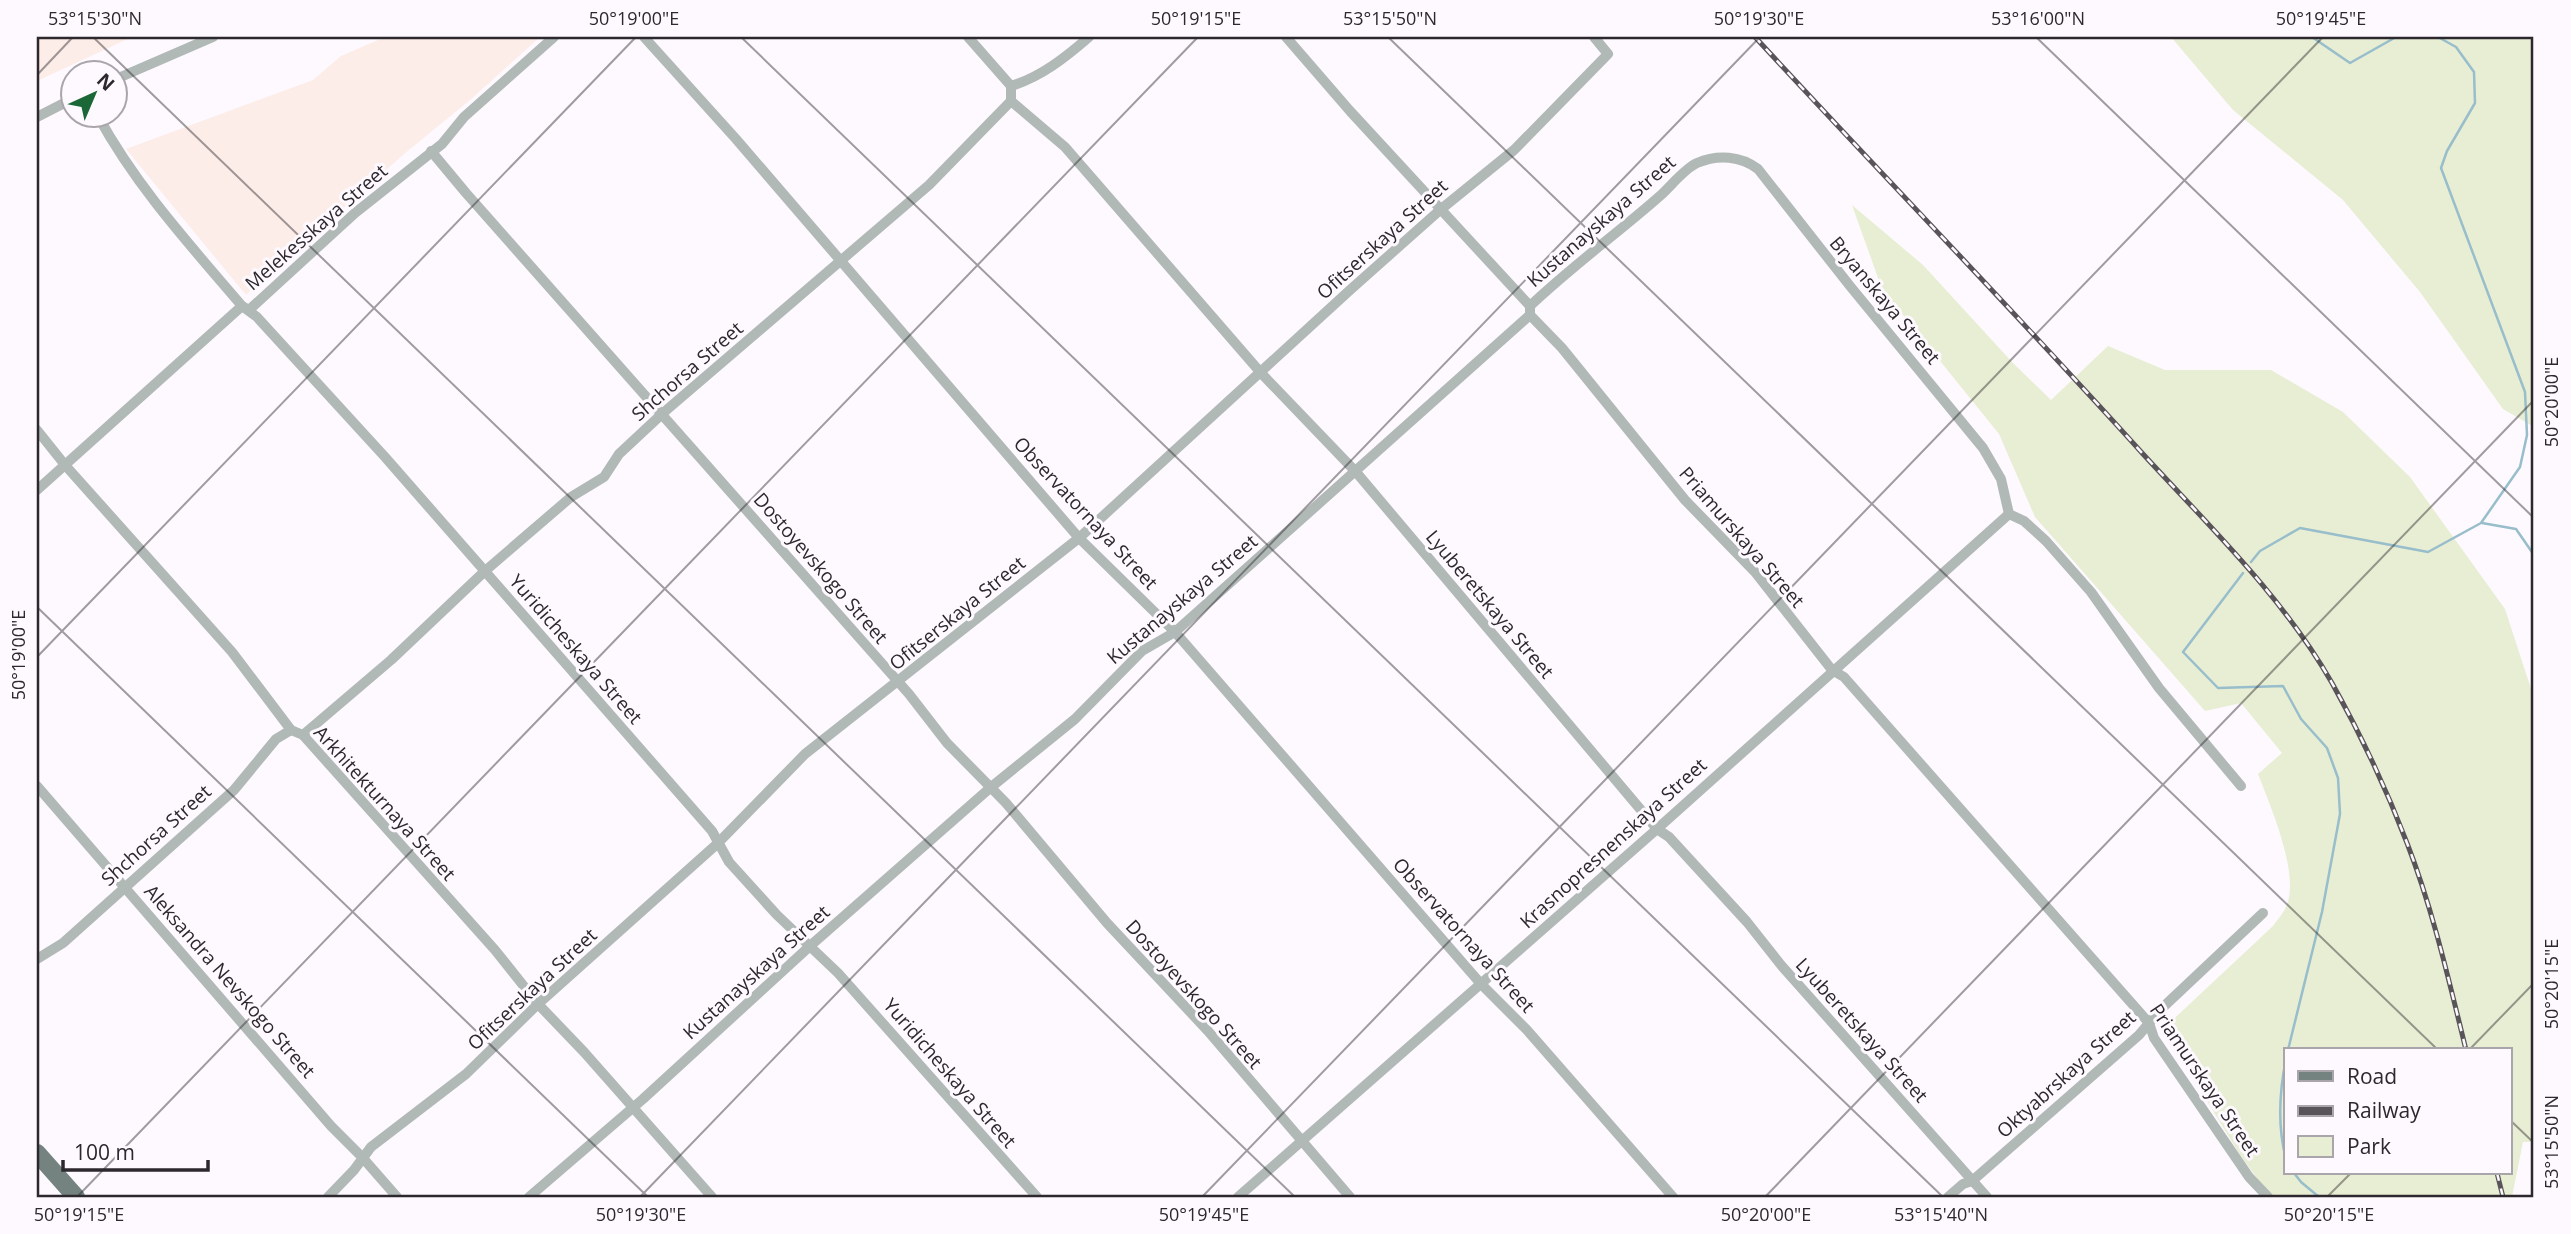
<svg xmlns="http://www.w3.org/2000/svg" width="2571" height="1234" viewBox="0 0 2571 1234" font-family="'Open Sans',sans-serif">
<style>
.industrial{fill:#fcede8}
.green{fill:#e8eed4;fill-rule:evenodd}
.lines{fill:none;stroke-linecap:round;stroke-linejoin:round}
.stream{stroke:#98bdcb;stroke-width:2.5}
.street{stroke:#b1b9b7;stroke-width:10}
.primary{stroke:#74837f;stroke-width:18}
.rail-casing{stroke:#595459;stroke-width:5}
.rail{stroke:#fdf9fe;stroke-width:2.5;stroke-dasharray:8;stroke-linecap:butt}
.ticks{fill:none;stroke:#2d282d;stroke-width:2;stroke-opacity:0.45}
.labels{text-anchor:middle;stroke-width:6;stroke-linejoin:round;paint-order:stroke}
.street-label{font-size:19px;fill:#2d282d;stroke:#fdf9fe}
.neatline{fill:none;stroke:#2d282d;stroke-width:2.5}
.ticks-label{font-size:18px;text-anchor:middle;fill:#2d282d}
</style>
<rect width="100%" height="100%" fill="#fdf9fe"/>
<g class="industrial">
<polygon points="37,37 132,37 37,81"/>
<polygon points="385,37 540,37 470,100 404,154 246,295 126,149 313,80 341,56"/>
</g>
<g class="green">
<polygon points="2171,37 2534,37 2534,427 2503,409 2420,292 2343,200 2233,110"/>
<path d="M 1852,205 L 1923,265 L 2012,362 L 2051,400 L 2108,346 L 2165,370 L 2271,370 L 2343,412 L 2410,477 L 2505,609 L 2534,698 L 2534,1142 L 2523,1142 L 2512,1197 L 2271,1197 L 2240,1155 L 2163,1029 L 2273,926 C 2277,920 2283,914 2286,907 C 2301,876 2270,805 2258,774 L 2282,753 L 2241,703 L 2205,711 L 2035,517 L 1999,434 L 1882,289 ZM 2286,1050 L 2510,1050 L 2510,1173 L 2286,1173 Z"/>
</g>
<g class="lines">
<g class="stream">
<polyline points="2312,37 2350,63 2396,37"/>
<polyline points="2482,523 2516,529 2534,555"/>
<polyline points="2251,562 2260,551 2300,528 2428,552 2481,523 2520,467 2527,435 2525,392 2441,168 2447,151 2475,103 2474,72 2456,47 2438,37"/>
<polyline points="2243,573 2183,652 2218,688 2283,686 2301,719 2327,748 2338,778 2340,814 2322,912 2288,1050"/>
<path d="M 2286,1059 C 2279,1093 2277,1125 2286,1159"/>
<polyline points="2294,1173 2301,1182 2319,1197"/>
</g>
<g class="street">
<polyline points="644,37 736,139 1079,538 1175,632 1481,984 1527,1030 1673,1197"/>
<polyline points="968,37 1011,86 1011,101 1065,147 1261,373 1356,472 1657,829 1669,837 1747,922 1781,965 1987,1197"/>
<polyline points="1286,37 1350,111 1530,306 1530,315 1562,348 1685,500 1755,572 1832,670 1844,677 2149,1023 2154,1038 2249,1177 2268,1197"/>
<polyline points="116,79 213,37"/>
<path d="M 98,116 C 136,186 190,245 242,306 L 257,317 L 385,457 L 712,831 L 729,862 L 777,915 L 838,973 L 1037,1197"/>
<polyline points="37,117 74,98"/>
<polyline points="431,151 466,193 909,694 947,743 1006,803 1107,923 1208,1031 1350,1197"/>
<polyline points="37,430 65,465 232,652 291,730 303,735 495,950 538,1004 584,1052 712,1197"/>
<polyline points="37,490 242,306 249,310 355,213 442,144 464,117 554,37"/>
<polyline points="2009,514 2024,521 2046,541 2091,592 2159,688 2241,786"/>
<path d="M 303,735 L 391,660 L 485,571 L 571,497 L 604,477 L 619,454 L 663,413 L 929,185 L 1011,101 L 1011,86 C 1041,77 1066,57 1089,37"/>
<polyline points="37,786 331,1126 362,1157 397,1197"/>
<polyline points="37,959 63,943 234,790 276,739 291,730"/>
<polyline points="328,1197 354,1170 371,1147 466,1074 538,1004 717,844 805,754 1079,538 1350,290 1440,210 1514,150 1608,54 1594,37"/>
<path d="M 529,1197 L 643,1099 L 810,946 L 990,788 L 1075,719 L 1142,651 L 1175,632 L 1530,315 L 1530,306 C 1572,266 1618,233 1661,195 C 1672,185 1684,169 1697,163 C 1718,154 1741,156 1758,169 L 1850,286 L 1983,448 L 2001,479 L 2009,514"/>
<polyline points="1238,1197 1657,829 2009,514"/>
<polyline points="1948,1197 1963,1184 1972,1181 2139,1035 2160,1010 2263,913"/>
</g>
<polyline class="primary" points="37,1153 76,1197"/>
<g class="rail-casing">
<g id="rail">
<path d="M 1755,37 C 1884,177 2016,313 2143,454 C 2209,526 2283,597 2332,683 C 2361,735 2386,788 2407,843 C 2433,910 2449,981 2466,1050"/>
<polyline points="2497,1173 2503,1197"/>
</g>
</g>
<use href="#rail" class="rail"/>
</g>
<path class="ticks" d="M 93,37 L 1295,1197M 741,37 L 1943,1197M 1388,37 L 2438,1050M 2036,37 L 2534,518M 37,75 L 73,37M 37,607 L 648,1197M 37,657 L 636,37M 2469,1050 L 2534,983M 2510,1120 L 2534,1143M 77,1197 L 1198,37M 640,1197 L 1760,37M 1202,1197 L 2323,37M 1765,1197 L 2534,400M 2327,1197 L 2351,1173"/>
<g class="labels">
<g class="street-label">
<text transform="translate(1601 221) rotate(-41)" y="7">Kustanayskaya Street</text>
<text transform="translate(316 227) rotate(-41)" y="7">Melekesskaya Street</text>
<text transform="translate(1382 239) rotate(-42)" y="7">Ofitserskaya Street</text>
<text transform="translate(1885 300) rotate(50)" y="7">Bryanskaya Street</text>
<text transform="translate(687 371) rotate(-41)" y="7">Shchorsa Street</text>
<text transform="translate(1086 513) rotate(47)" y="7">Observatornaya Street</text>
<text transform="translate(1742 537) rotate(49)" y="7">Priamurskaya Street</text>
<text transform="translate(821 568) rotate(49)" y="7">Dostoyevskogo Street</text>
<text transform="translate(1182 599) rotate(-40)" y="7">Kustanayskaya Street</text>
<text transform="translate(1490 604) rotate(50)" y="7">Lyuberetskaya Street</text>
<text transform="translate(957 613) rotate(-39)" y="7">Ofitserskaya Street</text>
<text transform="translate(576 649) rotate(49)" y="7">Yuridicheskaya Street</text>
<text transform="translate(385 803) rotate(48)" y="7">Arkhitekturnaya Street</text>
<text transform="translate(156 835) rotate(-42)" y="7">Shchorsa Street</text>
<text transform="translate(1613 843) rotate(-42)" y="7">Krasnopresnenskaya Street</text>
<text transform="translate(1464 935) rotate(48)" y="7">Observatornaya Street</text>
<text transform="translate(756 972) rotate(-42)" y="7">Kustanayskaya Street</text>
<text transform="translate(230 981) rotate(49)" y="7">Aleksandra Nevskogo Street</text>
<text transform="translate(532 989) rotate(-43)" y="7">Ofitserskaya Street</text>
<text transform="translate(1194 994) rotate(48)" y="7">Dostoyevskogo Street</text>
<text transform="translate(1862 1030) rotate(48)" y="7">Lyuberetskaya Street</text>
<text transform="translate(950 1073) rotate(49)" y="7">Yuridicheskaya Street</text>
<text transform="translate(2066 1074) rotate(-42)" y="7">Oktyabrskaya Street</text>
<text transform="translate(2205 1080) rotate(56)" y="7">Priamurskaya Street</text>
</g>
</g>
<rect width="2571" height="1234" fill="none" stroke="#fdf9fe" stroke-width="77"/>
<rect x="2284" y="1048" width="228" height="126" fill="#fdf9fe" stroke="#aaa5aa" stroke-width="2"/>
<rect x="2298" y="1071" width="35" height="10" fill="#74837f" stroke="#aaa5aa" stroke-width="2"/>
<text x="2347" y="1084" font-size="21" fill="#2d282d">Road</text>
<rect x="2298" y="1106" width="35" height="10" fill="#595459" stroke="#aaa5aa" stroke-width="2"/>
<text x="2347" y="1118" font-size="21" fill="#2d282d">Railway</text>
<rect x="2298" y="1136" width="35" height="21" fill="#e8eed4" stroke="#aaa5aa" stroke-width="2"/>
<text x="2347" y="1154" font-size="21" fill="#2d282d">Park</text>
<g transform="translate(94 94) rotate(44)"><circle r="33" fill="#fdf9fe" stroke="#aaa5aa" stroke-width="2"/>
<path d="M0-5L12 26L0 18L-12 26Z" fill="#1b6736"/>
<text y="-10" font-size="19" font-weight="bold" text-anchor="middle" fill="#2d282d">N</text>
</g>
<path d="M63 1160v10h145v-10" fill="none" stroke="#2d282d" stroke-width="3.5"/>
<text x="74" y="1160" font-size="21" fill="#2d282d" stroke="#fdf9fe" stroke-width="5" paint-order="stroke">100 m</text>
<rect x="38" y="38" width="2494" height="1158" class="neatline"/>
<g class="ticks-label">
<text x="95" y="25">53°15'30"N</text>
<text x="634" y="25">50°19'00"E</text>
<text x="1196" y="25">50°19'15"E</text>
<text x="1390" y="25">53°15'50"N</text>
<text x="1759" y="25">50°19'30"E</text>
<text x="2038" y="25">53°16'00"N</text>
<text x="2321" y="25">50°19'45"E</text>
<text transform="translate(2552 402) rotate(-90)" y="6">50°20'00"E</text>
<text transform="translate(19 655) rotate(-90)" y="6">50°19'00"E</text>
<text transform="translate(2552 984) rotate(-90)" y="6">50°20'15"E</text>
<text transform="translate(2552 1142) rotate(-90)" y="6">53°15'50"N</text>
<text x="79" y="1221">50°19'15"E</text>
<text x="641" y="1221">50°19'30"E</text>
<text x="1204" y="1221">50°19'45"E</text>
<text x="1766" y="1221">50°20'00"E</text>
<text x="1941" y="1221">53°15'40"N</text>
<text x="2329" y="1221">50°20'15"E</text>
</g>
</svg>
